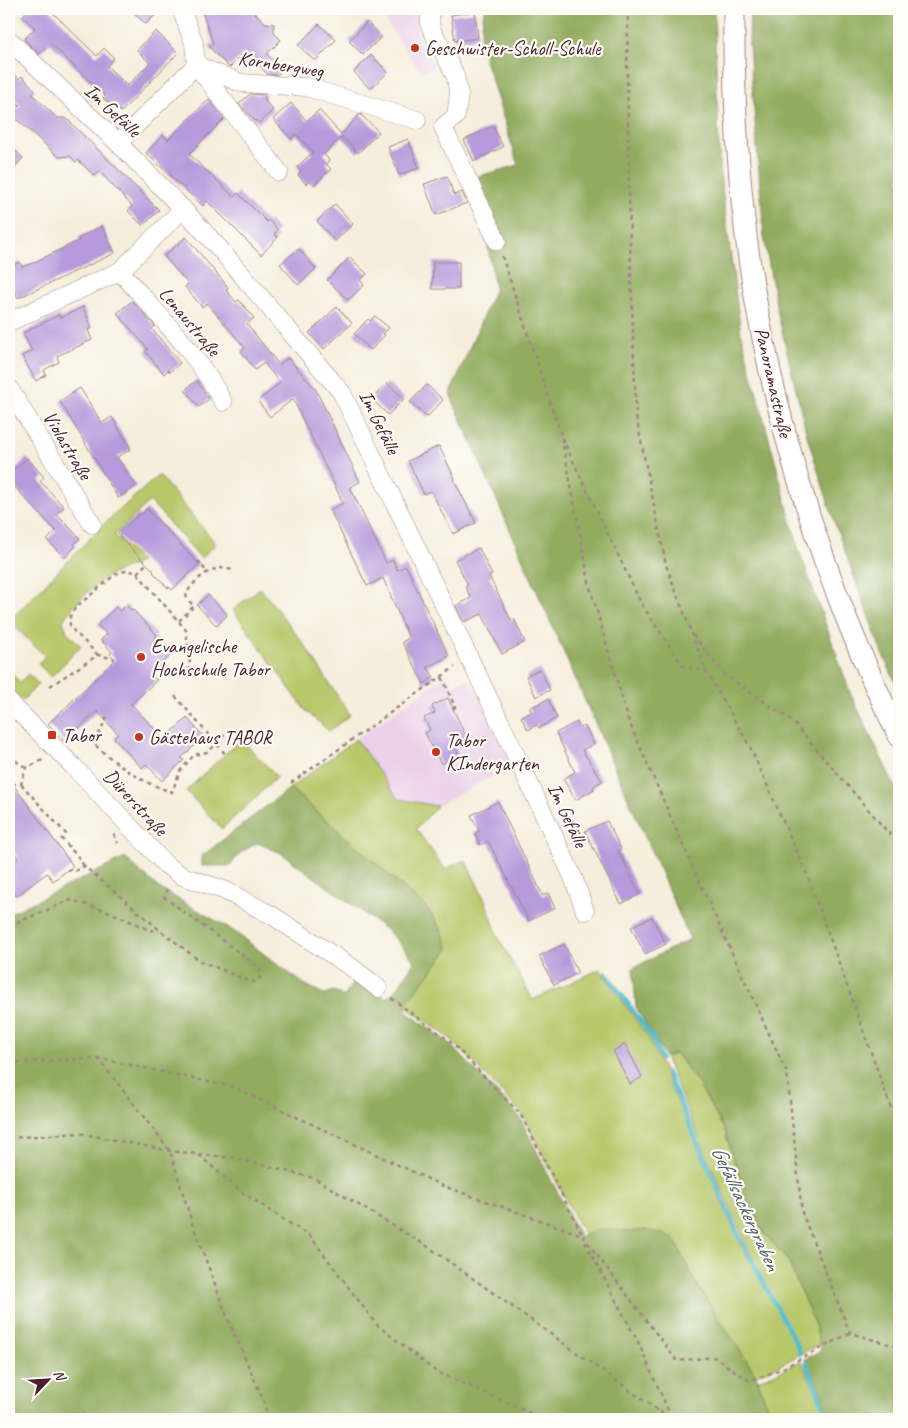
<svg xmlns="http://www.w3.org/2000/svg" width="908" height="1428" viewBox="0 0 908 1428" font-family="Caveat,sans-serif">
<style>
.built{fill:#ecd1ea}
.green{fill:#b8c86b;stroke:#81744b}
.forest{fill:#92ac5f;stroke:#6e6645}
.lines{fill:none;stroke-linecap:round;stroke-linejoin:round}
.stream{stroke:#52bdcd;stroke-width:4.5}
.building{fill:#b69adc}
.minor-casing{stroke:#a08684;stroke-width:19}
.major-casing{stroke:#a08684;stroke-width:23}
.path{stroke:#a08684;stroke-width:2.5;stroke-dasharray:4 4;stroke-linecap:butt}
.minor{stroke:#fff;stroke-width:18}
.major{stroke:#fff;stroke-width:21}
.poi-dot{fill:#c8321e;stroke:#fdfcf7;stroke-width:2}
.labels{text-anchor:middle;stroke-width:4.5;stroke-linejoin:round;paint-order:stroke}
.poi-label{font-size:20px;fill:#4a1f2b;stroke:#fdfcf7;text-anchor:start}
.street-label{font-size:20px;fill:#4a1f2b;stroke:#fdfcf7}
.water-label{font-size:21px;font-style:italic;fill:#4d5e6c;stroke:#fdfcf7}
</style>
<rect width="100%" height="100%" fill="#fdfcf7"/>
<filter id="ink" filterUnits="userSpaceOnUse"><feTurbulence type="fractalNoise" baseFrequency=".02" numOctaves="2"/><feDisplacementMap in="SourceGraphic" scale="10" xChannelSelector="R" yChannelSelector="G"/><feConvolveMatrix kernelMatrix="1 2 1 2 8 2 1 2 1" color-interpolation-filters="sRGB"/></filter>
<filter id="wash" filterUnits="userSpaceOnUse"><feTurbulence type="fractalNoise" baseFrequency=".0096" numOctaves="4" result="noise"/><feDisplacementMap in="SourceGraphic" scale="20" xChannelSelector="R" yChannelSelector="G"/><feGaussianBlur stdDeviation="1.12" result="paint"/><feColorMatrix in="noise" values="0 0 0 0 0 0 0 0 0 0 0 0 0 0 0 0 0 1.4 0 .05"/><feComposite in="paint" operator="in"/></filter>
<g filter="url(#wash)">
<rect width="100%" height="100%" fill="#f6eedc"/>
<g class="built">
<polygon points="378,9 416,9 416,31 435,65 421,73"/>
<polygon points="447,675 453,686 465,679 473,683 513,765 437,806 398,799 356,739"/>
</g>
<g class="green">
<path d="M 159,475 L 216,544 L 201,558 L 150,501 L 115,535 L 141,561 C 132,567 122,569 112,574 C 98,581 70,607 63,621 L 67,632 L 81,646 L 51,677 L 38,664 L 45,656 L 15,627 L 9,634 L 9,621 L 105,523 Z"/>
<polygon points="260,588 303,643 350,715 329,731 305,710 233,610"/>
<polygon points="9,671 20,682 28,674 39,684 22,701 9,688"/>
<polygon points="241,739 277,777 222,829 186,791"/>
<polygon points="356,739 398,799 437,806 416,829 445,869 465,860 486,902 498,937 533,1000 600,969 649,1038 747,1258 753,1259 708,1159 665,1057 676,1054 698,1083 725,1131 742,1188 764,1233 788,1261 815,1325 820,1344 780,1365 756,1375 694,1280 674,1239 645,1230 627,1232 603,1229 584,1235 522,1114 452,1040 406,1007 409,999 449,949 440,927 427,908 290,788"/>
<polygon points="801,1361 813,1385 826,1419 772,1419 771,1418 758,1380 783,1370"/>
</g>
<g class="forest">
<polygon points="484,9 714,9 720,173 741,334 798,547 851,695 899,795 899,1419 830,1419 817,1384 805,1359 821,1350 815,1325 788,1261 764,1233 742,1188 725,1131 698,1083 676,1054 665,1057 636,1007 633,968 690,939 450,394 495,288 476,177 518,165 480,43"/>
<polygon points="750,9 899,9 899,691 880,648 835,524 807,436 777,310 764,237 749,45"/>
<polygon points="290,788 427,908 440,927 449,949 409,999 405,1011 449,1043 519,1116 580,1237 589,1232 603,1229 627,1232 645,1230 661,1233 674,1239 694,1280 756,1375 771,1418 772,1419 9,1419 9,914 125,858 159,888 232,930 304,984 324,994 334,991 344,997 355,979 386,998 397,989 415,961 388,931 281,853 257,843 240,853 230,866 202,866 202,856"/>
</g>
<g class="lines">
<g class="stream">
<polyline points="606,973 652,1037 661,1059"/>
<polyline points="667,1073 740,1239 798,1347 800,1354"/>
<polyline points="806,1363 828,1419"/>
</g>
</g>
<g id="blocks">
<g class="building">
<polygon points="30,9 49,9 97,56 104,48 114,58 107,66 127,86 150,63 137,50 156,31 178,53 121,112 114,105 112,106 103,98 105,96 50,43 39,54 24,39 35,28 22,16"/>
<polygon points="130,9 161,9 146,24"/>
<polygon points="201,9 251,9 265,23 274,24 274,33 281,40 267,54 282,70 277,75 267,74 257,63 255,65 244,53 230,67 228,66 209,47 213,43"/>
<polygon points="475,12 478,38 455,41 451,15"/>
<polygon points="367,22 381,37 363,55 349,41"/>
<polygon points="319,24 336,40 315,61 298,45"/>
<polygon points="371,55 388,72 370,89 354,72"/>
<polygon points="9,70 19,79 22,76 35,90 32,94 57,118 66,118 159,210 143,226 128,211 132,206 99,171 95,176 78,160 76,162 70,156 59,157 11,114 20,105 9,94"/>
<polygon points="250,94 265,95 265,101 273,110 259,123 256,120 255,121 239,104"/>
<polygon points="209,99 224,119 189,154 234,197 238,193 267,222 269,220 278,230 274,234 278,237 261,255 207,201 203,206 146,153 163,135 168,140"/>
<polygon points="291,103 307,121 319,110 341,134 360,114 379,132 358,153 342,137 324,154 329,160 326,164 331,169 314,185 310,181 306,184 298,175 301,171 297,167 313,152 296,134 291,139 273,119"/>
<polygon points="493,126 503,147 474,161 464,140"/>
<polygon points="408,139 419,168 399,175 388,147"/>
<polygon points="9,144 23,158 9,173"/>
<polygon points="447,176 454,195 462,192 467,203 436,215 424,184"/>
<polygon points="335,204 353,224 335,241 317,221"/>
<polygon points="102,226 115,253 18,298 9,278 9,267 20,262 22,267 33,263 80,240 78,238"/>
<polygon points="186,237 227,286 228,288 226,290 236,302 239,300 254,318 247,324 279,365 288,358 316,390 360,482 350,487 386,563 393,560 397,570 406,566 449,656 427,667 434,677 424,684 402,642 409,638 383,578 367,586 330,510 343,503 293,399 270,417 258,401 280,383 264,363 255,370 241,351 245,348 207,303 202,307 185,287 188,284 164,256"/>
<polygon points="299,249 316,269 298,285 280,264"/>
<polygon points="350,257 367,274 360,280 364,285 348,300 327,280"/>
<polygon points="433,262 459,262 459,289 432,289"/>
<polygon points="132,301 155,326 152,329 180,363 170,372 168,370 164,374 145,351 148,349 117,313"/>
<polygon points="83,307 92,328 88,330 92,340 57,356 59,362 44,370 46,375 36,381 22,356 32,351 23,333 59,315 60,318"/>
<polygon points="337,307 352,323 324,349 309,333"/>
<polygon points="375,316 389,328 383,334 385,335 371,350 354,334 368,319 370,321"/>
<polygon points="197,380 209,399 199,407 185,390"/>
<polygon points="387,383 404,399 388,415 372,399"/>
<polygon points="427,385 443,400 427,417 410,402"/>
<polygon points="80,388 102,423 112,417 131,449 117,457 136,486 118,498 60,401"/>
<polygon points="439,446 455,479 454,480 476,523 453,534 431,491 424,494 408,461"/>
<polygon points="27,458 44,477 40,481 64,507 56,514 80,538 74,544 76,546 65,558 47,540 56,531 9,481 9,475"/>
<polygon points="147,509 199,564 172,590 169,587 168,588 153,572 154,571 119,536 120,535 118,533 139,514 140,516"/>
<polygon points="479,548 492,575 489,576 511,620 514,619 525,642 502,654 482,614 464,622 456,606 471,598 465,586 468,585 455,560"/>
<polygon points="208,595 227,615 217,626 197,605"/>
<polygon points="126,605 132,611 133,610 157,635 155,637 172,654 151,674 157,680 131,704 164,739 187,718 204,737 181,758 184,760 162,781 146,764 142,768 114,738 118,734 97,711 65,742 48,724 115,660 110,654 112,652 101,640 107,634 97,625 116,607 120,611"/>
<polygon points="540,669 550,690 536,697 526,676"/>
<polygon points="448,698 468,741 455,747 459,755 441,764 425,733 430,730 424,718 435,713 432,706"/>
<polygon points="548,699 557,718 539,728 537,725 528,730 521,717 532,712 529,708"/>
<polygon points="577,722 580,728 585,726 594,744 582,750 602,781 593,787 594,789 576,800 563,779 575,772 556,733"/>
<polygon points="9,779 73,866 53,881 47,873 16,896 9,886 9,865 18,858 9,845"/>
<polygon points="498,802 543,896 548,893 555,908 529,921 488,841 480,845 475,833 479,831 471,815"/>
<polygon points="607,821 621,849 618,850 640,894 621,904 585,831"/>
<polygon points="652,917 666,944 645,954 631,927"/>
<polygon points="564,944 578,973 554,985 539,956"/>
<polygon points="625,1044 642,1077 630,1084 613,1051"/>
</g>
</g>
</g>
<g filter="url(#ink)">
<use href="#blocks" fill-opacity="0" stroke="#a08684" stroke-width="1"/>
<g class="lines">
<g class="minor-casing">
<g id="minor">
<polyline points="181,9 194,43 196,65 279,172"/>
<polyline points="430,9 430,26 455,75 459,94 456,116 443,127 497,241"/>
<polyline points="9,40 118,143 183,209 218,247 342,393 514,751 573,877 585,911"/>
<polyline points="196,65 241,83 306,87 417,120"/>
<polyline points="118,143 196,65"/>
<path d="M 120,271 C 154,311 199,355 223,402"/>
<polyline points="9,322 120,271 183,209"/>
<polyline points="9,388 92,524"/>
<polyline points="9,702 73,766 165,864 182,876 224,890 273,916 354,969 378,988"/>
</g>
</g>
<g class="major-casing">
<path id="major" d="M 734,9 C 733,115 740,224 761,329 C 789,470 835,607 899,736"/>
</g>
<g class="path">
<polyline points="628,9 627,69 630,242 636,416 666,565 706,671 750,747 808,877 899,1130"/>
<polyline points="502,256 562,438 642,605 683,666 706,671"/>
<polyline points="562,438 590,587 629,722 693,868 787,1073 802,1213 850,1333 899,1347"/>
<polyline points="197,563 199,562 207,572"/>
<polyline points="137,573 147,563"/>
<path d="M 179,621 L 194,606 L 187,599 L 186,594 C 195,579 215,561 233,571"/>
<polyline points="693,635 725,675 790,719 899,845"/>
<polyline points="98,655 71,628 69,620 71,614 76,607 116,574 128,570 137,573 186,630 190,664 189,674"/>
<polyline points="442,677 455,707 453,709"/>
<polyline points="50,686 98,655 115,659"/>
<polyline points="175,696 227,756"/>
<path d="M 107,717 L 94,744 C 117,765 142,783 172,792 L 180,771 L 194,755 L 207,752 L 217,744 L 225,734"/>
<polyline points="9,756 26,768"/>
<polyline points="291,783 455,667"/>
<polyline points="12,784 21,784 26,768 45,759"/>
<polyline points="21,784 67,835"/>
<polyline points="114,834 118,843"/>
<polyline points="61,838 79,858 84,866"/>
<polyline points="67,870 75,871 84,866 161,931 200,961 249,981 254,982 259,980 261,975 260,968 164,897 168,887"/>
<polyline points="9,921 14,923 21,921 71,900 107,911 150,930 159,931"/>
<polyline points="391,998 451,1042 521,1115 582,1234"/>
<polyline points="98,1058 170,1151 192,1223 228,1319 265,1404 267,1419"/>
<polyline points="9,1063 98,1058 233,1087 443,1186 582,1235 677,1361 714,1357 750,1381 783,1368 850,1333"/>
<polyline points="9,1138 79,1133 170,1151 234,1158 314,1178 430,1248 670,1419"/>
<polyline points="199,1155 240,1191 311,1237 376,1324 435,1371 544,1419"/>
<polyline points="585,1242 638,1342 672,1419"/>
<polyline points="56,1419 85,1414 95,1419"/>
</g>
<use href="#minor" class="minor"/>
<use href="#major" class="major"/>
</g>
</g>
<g class="poi-dot">
<circle cx="415" cy="48" r="5"/>
<circle cx="141" cy="657" r="5"/>
<rect x="47" y="730" width="10" height="10" rx="2.5"/>
<circle cx="139" cy="737" r="5"/>
<circle cx="436" cy="752" r="5"/>
</g>
<g class="labels">
<g class="poi-label">
<text x="425" y="55">Geschwister-Scholl-Schule</text>
<text x="151" y="653">Evangelische<tspan x="151" dy="23">Hochschule Tabor</tspan></text>
<text x="62" y="742">Tabor</text>
<text x="149" y="744">Gästehaus TABOR</text>
<text x="446" y="747">Tabor<tspan x="446" dy="23">KIndergarten</tspan></text>
</g>
<g class="street-label">
<text transform="translate(281 64) rotate(9)" y="7">Kornbergweg</text>
<text transform="translate(113 110) rotate(43)" y="7">Im Gefälle</text>
<text transform="translate(190 321) rotate(50)" y="7">Lenaustraße</text>
<text transform="translate(774 382) rotate(77)" y="7">Panoramastraße</text>
<text transform="translate(380 422) rotate(64)" y="7">Im Gefälle</text>
<text transform="translate(68 445) rotate(59)" y="7">Violastraße</text>
<text transform="translate(136 802) rotate(47)" y="7">Dürerstraße</text>
<text transform="translate(568 815) rotate(65)" y="7">Im Gefälle</text>
</g>
<g class="water-label">
<text transform="translate(746 1208) rotate(65)" y="7">Gefällsackergraben</text>
</g>
</g>
<rect width="908" height="1428" fill="none" stroke="#fdfcf7" stroke-width="30"/>
<g transform="translate(48 1380) rotate(65)" stroke="#fdfcf7" stroke-width="4" paint-order="stroke">
<path d="M0-4L9 19L0 12L-9 19Z" fill="#4a1f2b"/>
<text y="-8" font-size="14" font-weight="bold" text-anchor="middle" fill="#4a1f2b">N</text>
</g>
</svg>
